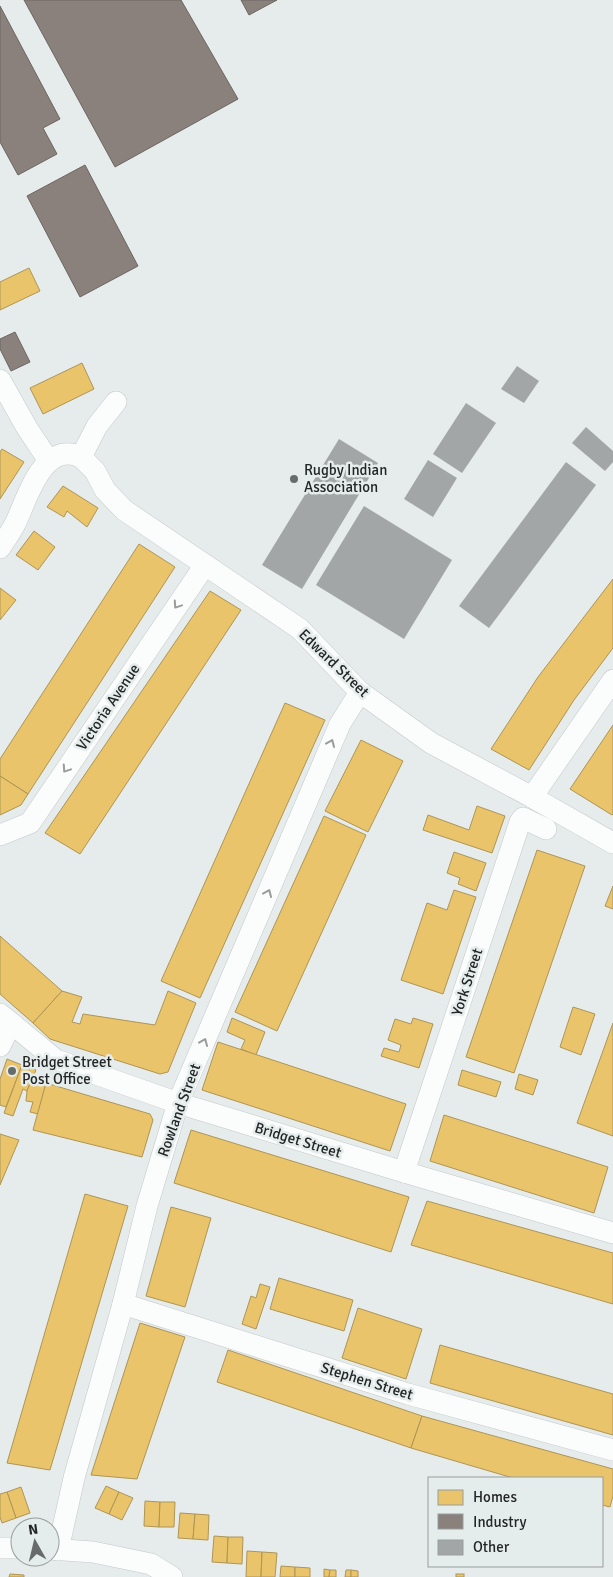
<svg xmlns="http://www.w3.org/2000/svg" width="613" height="1577" viewBox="0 0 613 1577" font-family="Signika,sans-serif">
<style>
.homes{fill:#e9c46a;stroke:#ae9556}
.industry{fill:#8a817c;stroke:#6b6662}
.building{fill:#a3a6a6}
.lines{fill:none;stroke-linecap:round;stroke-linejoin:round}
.street-casing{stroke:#c4c8c8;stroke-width:22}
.street{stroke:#fbfcfc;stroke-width:21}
.oneway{stroke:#9a9c9c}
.poi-dot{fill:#686b6b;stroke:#e5ecec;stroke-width:2}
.labels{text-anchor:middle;stroke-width:5;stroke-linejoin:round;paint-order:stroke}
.poi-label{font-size:15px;fill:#242626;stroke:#e5ecec;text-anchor:start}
.street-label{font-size:15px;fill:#242626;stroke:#e5ecec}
</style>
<rect width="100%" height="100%" fill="#e6ebeb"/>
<g class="homes">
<polygon points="29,268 40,291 0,310 0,282"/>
<polygon points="82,363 94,389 43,414 30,388"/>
<polygon points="2,449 24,462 0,499 0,452"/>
<polygon points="63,486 98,508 87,527 67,511 64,517 47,507"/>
<polygon points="34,531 55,547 38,570 16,555"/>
<polygon points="139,544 175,567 28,794 0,776 0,759"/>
<polygon points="613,579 613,648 574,700 529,770 491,749 538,677"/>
<polygon points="0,588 16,600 0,620"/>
<polygon points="210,591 241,610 80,854 45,833"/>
<polygon points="285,703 325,720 200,998 161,981"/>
<polygon points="613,725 613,814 612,815 570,789"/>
<polygon points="361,740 403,761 368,832 325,811"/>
<polygon points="0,776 28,794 21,805 0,815"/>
<polygon points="477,806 505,816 492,853 423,830 428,815 469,830"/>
<polygon points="324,816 366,835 277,1031 235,1012"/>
<polygon points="537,850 585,866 514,1073 466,1057"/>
<polygon points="454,852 486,863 476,891 458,884 460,878 447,873"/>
<polygon points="613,886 613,909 605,906"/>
<polygon points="454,890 476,897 443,994 401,980 427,903 447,910"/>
<polygon points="0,936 62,991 33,1023 0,994"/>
<polygon points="62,991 82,997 72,1022 80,1024 83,1014 155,1025 168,991 196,1003 168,1072 160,1074 50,1039 33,1023"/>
<polygon points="573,1007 595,1014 581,1055 560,1047"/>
<polygon points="232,1018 265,1032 256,1055 241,1049 245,1040 227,1032"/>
<polygon points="413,1018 433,1024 419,1068 381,1056 384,1048 399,1052 401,1045 388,1040 395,1019 411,1024"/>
<polygon points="613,1023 613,1136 577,1123"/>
<polygon points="218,1042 406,1104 390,1151 202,1090"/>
<polygon points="7,1059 22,1065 6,1107 0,1105 0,1079"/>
<polygon points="22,1065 36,1070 27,1091 23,1089 13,1116 4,1113"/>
<polygon points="462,1070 501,1082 496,1097 458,1085"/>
<polygon points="519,1074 538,1080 533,1095 515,1089"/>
<polygon points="33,1076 47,1080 38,1114 30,1112 33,1102 26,1101 27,1091"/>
<polygon points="46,1083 150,1114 153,1120 142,1157 33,1130"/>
<polygon points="444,1115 608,1167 594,1213 430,1161"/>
<polygon points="191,1130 409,1197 391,1252 174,1183"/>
<polygon points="0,1134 19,1140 0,1185"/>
<polygon points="85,1194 128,1206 50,1470 7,1463"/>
<polygon points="427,1201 613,1253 613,1304 411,1245"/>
<polygon points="171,1207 211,1218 185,1307 146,1296"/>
<polygon points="279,1278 353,1300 344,1331 270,1309"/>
<polygon points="260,1284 270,1287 256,1329 242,1324 251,1296 256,1298"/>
<polygon points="358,1308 422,1329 406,1379 342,1358"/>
<polygon points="140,1323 185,1337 137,1479 91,1475"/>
<polygon points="440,1345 613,1394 613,1435 430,1383"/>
<polygon points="228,1350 422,1416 411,1448 217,1382"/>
<polygon points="422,1416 613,1469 613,1496 610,1507 602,1505 602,1478 513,1478 411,1448"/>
<polygon points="106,1486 119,1492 109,1514 95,1508"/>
<polygon points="21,1487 30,1513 16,1518 7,1492"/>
<polygon points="7,1492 16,1518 2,1523 0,1517 0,1494"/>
<polygon points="119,1492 133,1498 122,1520 109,1514"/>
<polygon points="145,1501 160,1502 159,1527 144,1526"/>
<polygon points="160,1502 175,1502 174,1527 159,1527"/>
<polygon points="180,1513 195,1514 193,1539 178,1538"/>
<polygon points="195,1514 209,1515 208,1540 193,1539"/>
<polygon points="214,1536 228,1537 227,1563 212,1562"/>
<polygon points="228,1537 243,1537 242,1564 227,1563"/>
<polygon points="247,1551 262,1552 261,1577 246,1577"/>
<polygon points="262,1552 277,1553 275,1577 261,1577"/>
<polygon points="281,1566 295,1567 295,1577 280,1577"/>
<polygon points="295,1567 310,1568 310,1577 295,1577"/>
<polygon points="324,1569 330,1570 329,1577 324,1577"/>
<polygon points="330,1570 336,1570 336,1577 329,1577"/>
<polygon points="346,1570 351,1570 351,1577 345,1577"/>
<polygon points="351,1570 358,1571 358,1577 351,1577"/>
<polygon points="10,1574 24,1575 24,1577 9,1577"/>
<rect x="456" y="1574" width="8" height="3"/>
</g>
<g class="industry">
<polygon points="24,0 181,0 238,99 115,167"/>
<polygon points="241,0 277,0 249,15"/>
<polygon points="0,6 60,119 43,128 57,154 18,175 0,142"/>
<polygon points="85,165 138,266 80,297 27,196"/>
<polygon points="15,332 30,362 11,371 0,349 0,339"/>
</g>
<g class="building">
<polygon points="517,366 539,381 524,403 501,389"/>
<polygon points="466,403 496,423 462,473 433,454"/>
<polygon points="586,427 613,451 613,462 605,471 572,443"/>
<polygon points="339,439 378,463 302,589 262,565"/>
<polygon points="428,460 457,478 433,517 404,499"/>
<polygon points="566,462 596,485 489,628 459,606"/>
<polygon points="364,506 452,560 404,639 316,585"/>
</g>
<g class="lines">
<g class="street-casing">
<g id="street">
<polyline points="0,380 27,428 49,461"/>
<polyline points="116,402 97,426 81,457 95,471 105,490 124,510 300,629 360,692 431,743 532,797 613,843"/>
<path d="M 0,548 C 5,540 11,532 15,524 C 27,500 42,440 81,457"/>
<polyline points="532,797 613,680"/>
<polyline points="0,835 30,823 205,565"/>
<polyline points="0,1014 56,1060 178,1103 404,1172 613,1233"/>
<polyline points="0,1046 11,1023"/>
<polyline points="404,1172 520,822 523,818 546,829"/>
<polyline points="123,1304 408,1394 613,1450"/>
<polyline points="0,1548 20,1548"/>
<polyline points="50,1549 93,1552 151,1564 172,1577"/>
<polyline points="58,1550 74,1478 123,1304 147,1206 178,1103 340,724 360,692"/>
</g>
</g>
<use href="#street" class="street"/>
</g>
<defs><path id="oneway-chevron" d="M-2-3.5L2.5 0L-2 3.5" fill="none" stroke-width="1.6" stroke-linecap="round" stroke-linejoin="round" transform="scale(1.25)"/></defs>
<g class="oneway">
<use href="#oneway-chevron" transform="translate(177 605) rotate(124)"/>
<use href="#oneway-chevron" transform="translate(331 743) rotate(-67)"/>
<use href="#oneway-chevron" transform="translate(66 769) rotate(124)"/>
<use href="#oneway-chevron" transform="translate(268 893) rotate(-67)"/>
<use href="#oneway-chevron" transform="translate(204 1042) rotate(-67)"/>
</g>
<g class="poi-dot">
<circle cx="294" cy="479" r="5"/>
<circle cx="12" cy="1071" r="5"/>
</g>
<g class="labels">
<g class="poi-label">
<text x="304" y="475">Rugby Indian<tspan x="304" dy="17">Association</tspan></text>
<text x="22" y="1067">Bridget Street<tspan x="22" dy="17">Post Office</tspan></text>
</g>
<g class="street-label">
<text transform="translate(334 663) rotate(44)" y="5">Edward Street</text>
<text transform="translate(108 707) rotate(-56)" y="5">Victoria Avenue</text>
<text transform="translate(467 982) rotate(-72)" y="5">York Street</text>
<text transform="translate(179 1110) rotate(-70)" y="5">Rowland Street</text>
<text transform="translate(298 1140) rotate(17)" y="5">Bridget Street</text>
<text transform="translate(367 1381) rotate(17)" y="5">Stephen Street</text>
</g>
</g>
<rect x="428" y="1477" width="175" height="90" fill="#e5ecec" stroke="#989d9d"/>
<rect x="438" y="1490" width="25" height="15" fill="#e9c46a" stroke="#989d9d"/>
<text x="473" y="1502" font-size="15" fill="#242626">Homes</text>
<rect x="438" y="1514" width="25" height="15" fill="#8a817c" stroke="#989d9d"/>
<text x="473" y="1527" font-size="15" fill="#242626">Industry</text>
<rect x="438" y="1540" width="25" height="15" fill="#a3a6a6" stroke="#989d9d"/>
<text x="473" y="1552" font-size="15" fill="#242626">Other</text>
<g transform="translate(35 1542) rotate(352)"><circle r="24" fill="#e5ecec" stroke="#989d9d"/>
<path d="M0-4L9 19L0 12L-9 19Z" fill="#686b6b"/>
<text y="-8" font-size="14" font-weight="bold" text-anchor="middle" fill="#242626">N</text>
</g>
</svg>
